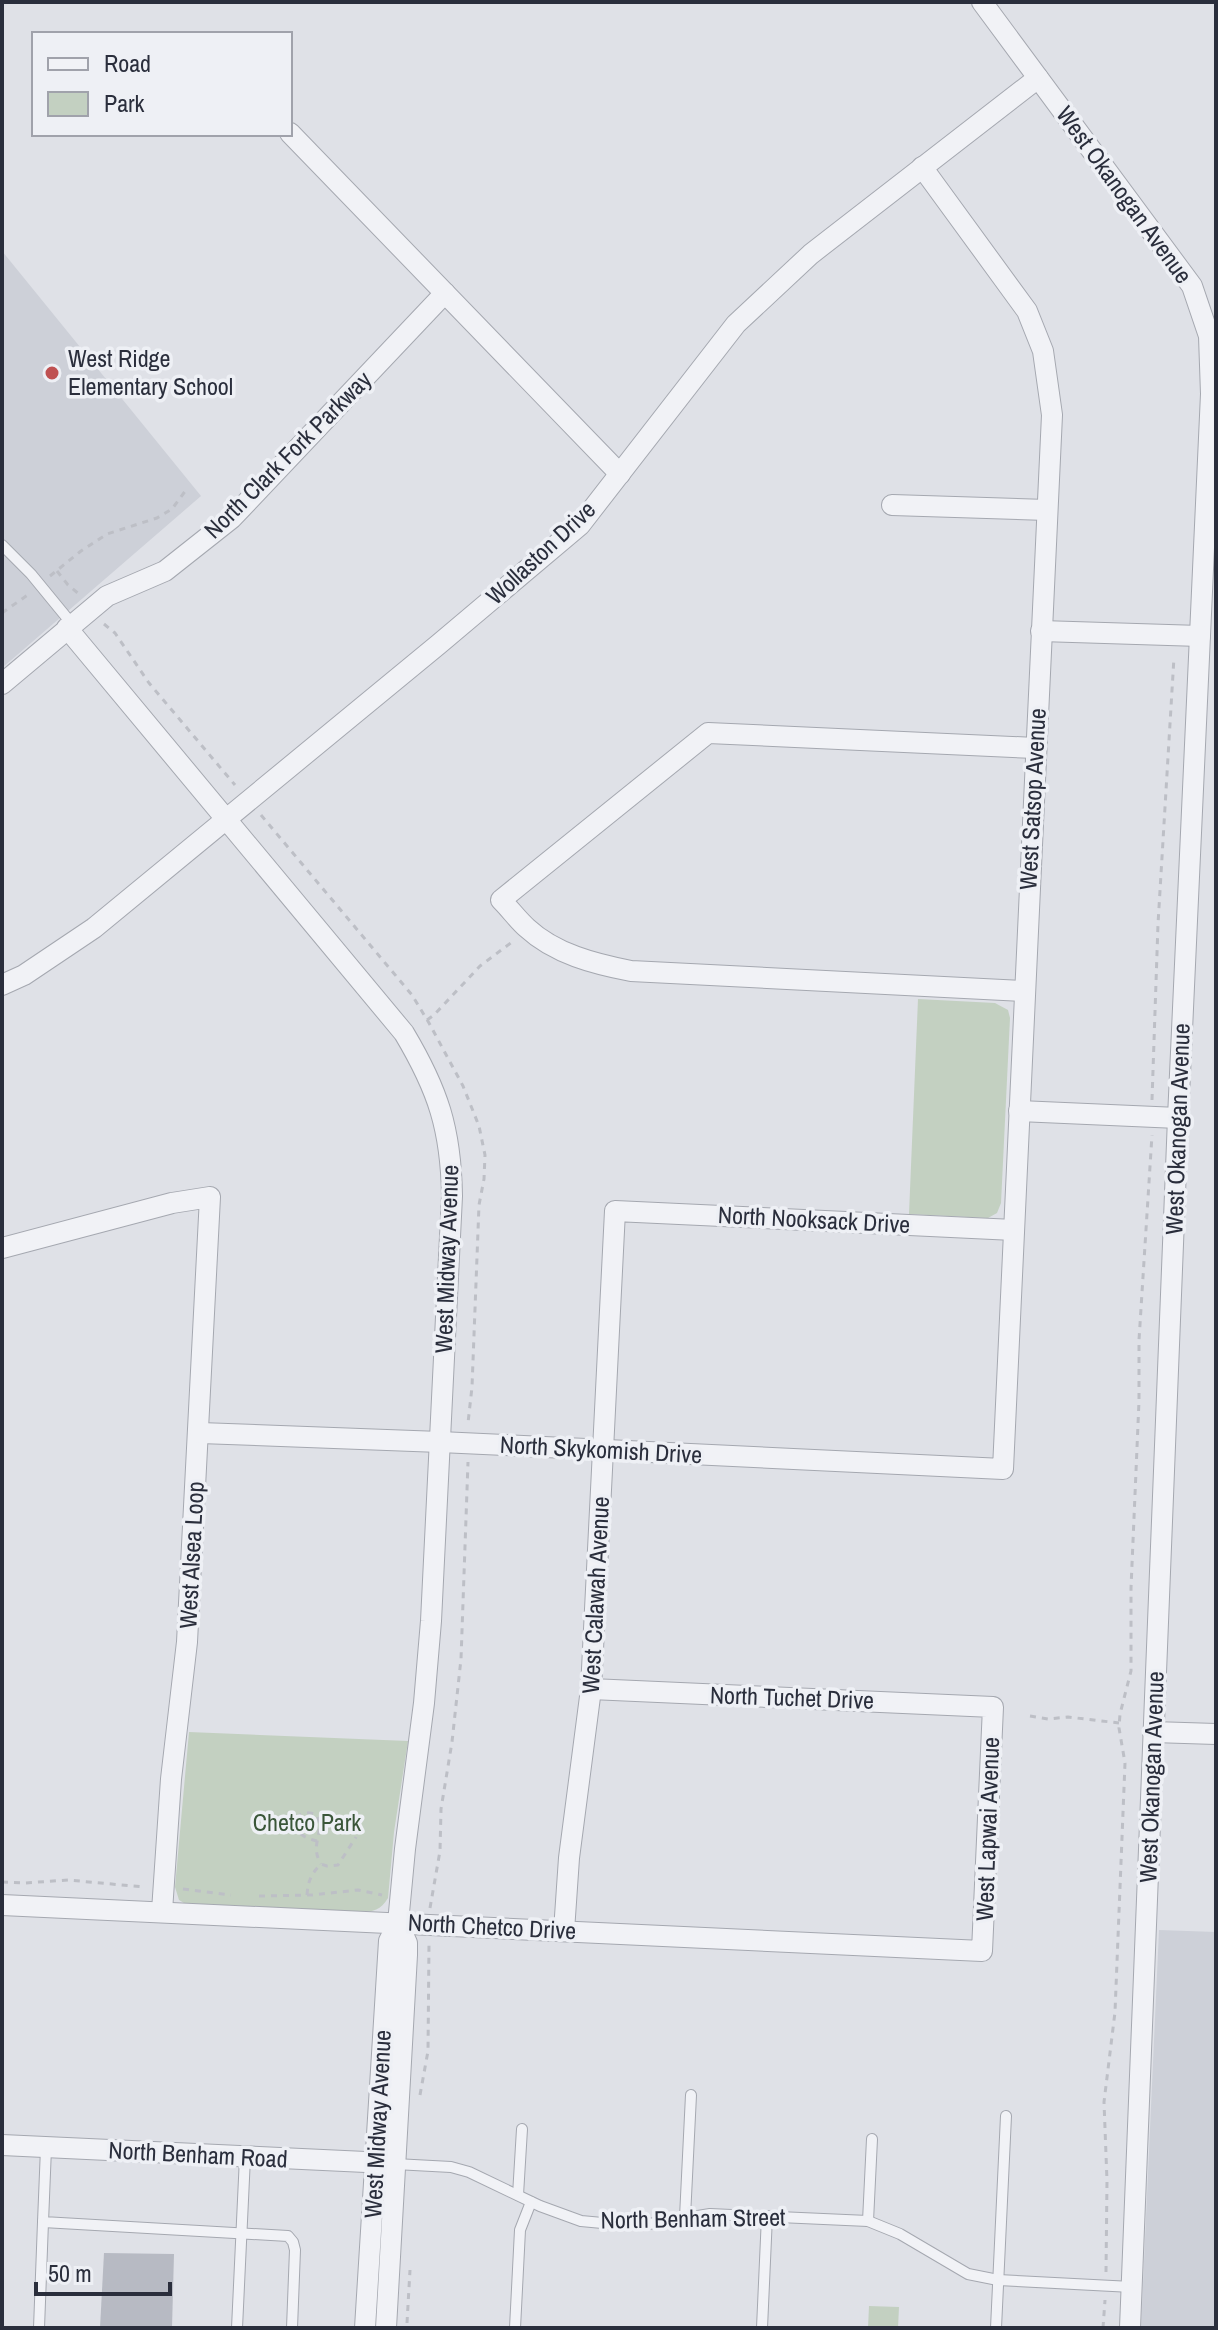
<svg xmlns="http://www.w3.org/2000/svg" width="1218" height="2330" viewBox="0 0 1218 2330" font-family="'Archivo Narrow',sans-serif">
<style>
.built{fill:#cdd0d8}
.green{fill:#c3d0c1}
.building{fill:#b7bac3}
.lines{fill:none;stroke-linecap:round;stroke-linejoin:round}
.lane-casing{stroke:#a5a8b0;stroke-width:12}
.street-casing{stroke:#a5a8b0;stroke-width:22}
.path{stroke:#bdbfc6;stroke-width:3;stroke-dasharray:6 6;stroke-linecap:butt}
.lane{stroke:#f1f2f6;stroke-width:10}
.street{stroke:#f1f2f6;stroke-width:20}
.poi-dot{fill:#bf5152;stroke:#eef0f5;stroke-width:3}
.labels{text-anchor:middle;stroke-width:7;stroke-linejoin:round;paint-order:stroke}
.street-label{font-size:24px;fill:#2a2e3c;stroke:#eef0f5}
.poi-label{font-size:24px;fill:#2a2e3c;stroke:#eef0f5;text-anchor:start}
.park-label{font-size:24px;fill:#3a5639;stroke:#eef0f5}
</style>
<rect width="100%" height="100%" fill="#dfe1e7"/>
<g class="built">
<polygon points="2,251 201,496 2,668"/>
<polygon points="1159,1930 1216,1932 1216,2328 1141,2328"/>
</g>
<g class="green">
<polygon points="918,999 995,1003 1008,1010 1010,1018 1001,1203 997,1213 988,1218 909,1214"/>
<path d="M 189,1732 L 408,1741 L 394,1832 L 388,1898 C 381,1910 373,1912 360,1912 L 184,1903 L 179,1900 L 175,1887 Z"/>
<polygon points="869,2306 899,2307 898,2328 868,2328"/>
</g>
<polygon class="building" points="104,2253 174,2254 172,2328 100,2328"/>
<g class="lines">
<g class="lane-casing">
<g id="lane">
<polyline points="2,545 31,574 72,624"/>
<polyline points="46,2148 43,2222 288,2236 293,2242 295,2250 292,2328"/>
<polyline points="395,2164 451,2167 469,2172 540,2206 581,2221 613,2224 649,2224 710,2214 868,2221 900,2234 968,2274 998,2280 1132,2287"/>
<polyline points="518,2195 522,2129"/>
<polyline points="685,2217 691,2095"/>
<polyline points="868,2221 872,2139"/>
<polyline points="39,2328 43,2222"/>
<polyline points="237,2328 245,2157"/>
<polyline points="515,2328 520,2230 531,2202"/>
<polyline points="762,2328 767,2216"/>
<polyline points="996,2328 1006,2116"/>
</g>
</g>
<g class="street-casing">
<g id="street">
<polyline points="982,2 1192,286 1209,336 1211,394 1178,1118 1130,2328"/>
<polyline points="290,133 620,474"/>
<polyline points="892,505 1047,510"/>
<path d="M 67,628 L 404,1033 C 438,1090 451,1129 452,1196 L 431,1621 L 424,1703 L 405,1849 L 398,1923"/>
<polyline points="1041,631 1200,636"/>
<polyline points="2,684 107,596 165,571 232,518 445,293"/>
<polyline points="2,985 24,975 94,928 439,644 580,525 736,324 811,254 1038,78"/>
<path d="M 1024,991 L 631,971 C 595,964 555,954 527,928 C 518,920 510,909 501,900 L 708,733 L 1035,748"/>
<polyline points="1019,1111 1178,1118"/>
<polyline points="2,1248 172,1203 210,1197 187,1642 171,1779 162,1911"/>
<polyline points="200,1433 440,1442 1003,1469 1052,415 1043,351 1027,311 922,167"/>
<polyline points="1153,1732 1216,1734"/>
<polyline points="2,1905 982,1951 993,1707 591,1689"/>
<polyline points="564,1931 569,1858 591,1689 615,1211 1014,1230"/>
<polyline points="2,2145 387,2163"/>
<polyline points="365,2328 389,1941 398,1923 407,1943 407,1955 386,2328"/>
</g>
</g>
<g class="path">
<polyline points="57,571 68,585 79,594"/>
<polyline points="50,576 81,551 107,534 157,518 172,509 186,490"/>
<polyline points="2,613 29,594"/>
<polyline points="104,624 115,633 149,683 235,785"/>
<polyline points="261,815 412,995 429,1023 463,1086 479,1126 485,1155 484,1179 479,1205 472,1387 468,1423"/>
<polyline points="427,1020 434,1015 480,966 512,942"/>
<polyline points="1152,1100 1158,924 1174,657"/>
<polyline points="1030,1716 1048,1719 1068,1717 1119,1723"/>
<path d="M 317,1841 C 281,1833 295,1805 317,1815 C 325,1835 309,1844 321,1864"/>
<polyline points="2,1882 25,1883 68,1880 144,1887"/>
<polyline points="183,1889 231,1895"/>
<path d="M 307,1895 C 308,1881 311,1874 321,1864 L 327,1866 L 338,1865 L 356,1837"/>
<polyline points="259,1896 312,1895 358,1890 382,1895"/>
<polyline points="430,1908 440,1851 441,1809 452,1742 461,1659 468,1462"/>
<polyline points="420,2095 428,2051 429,1944"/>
<polyline points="1106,2272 1107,2181 1104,2102 1115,2012 1125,1763 1119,1728 1120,1714 1131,1671 1131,1588 1139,1401 1139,1340 1152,1135"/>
<polyline points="407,2323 410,2270"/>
<polyline points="1103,2328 1105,2300"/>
</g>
<use href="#lane" class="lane"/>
<use href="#street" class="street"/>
</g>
<circle class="poi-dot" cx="52" cy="373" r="8"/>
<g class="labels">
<g class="street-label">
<text transform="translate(1124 195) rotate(54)" y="8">West Okanogan Avenue</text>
<text transform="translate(288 455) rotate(-45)" y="8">North Clark Fork Parkway</text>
<text transform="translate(541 553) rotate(-43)" y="8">Wollaston Drive</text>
<text transform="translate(1033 799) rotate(-87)" y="8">West Satsop Avenue</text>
<text transform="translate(1178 1129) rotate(-88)" y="8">West Okanogan Avenue</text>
<text transform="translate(814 1220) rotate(3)" y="8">North Nooksack Drive</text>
<text transform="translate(447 1259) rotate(-88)" y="8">West Midway Avenue</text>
<text transform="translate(601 1450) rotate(3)" y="8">North Skykomish Drive</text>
<text transform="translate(192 1555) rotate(-87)" y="8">West Alsea Loop</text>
<text transform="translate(596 1595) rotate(-87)" y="8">West Calawah Avenue</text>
<text transform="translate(792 1698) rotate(2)" y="8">North Tuchet Drive</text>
<text transform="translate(1152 1777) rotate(-88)" y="8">West Okanogan Avenue</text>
<text transform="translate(988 1829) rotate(-88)" y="8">West Lapwai Avenue</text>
<text transform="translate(492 1927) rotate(3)" y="8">North Chetco Drive</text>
<text transform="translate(378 2124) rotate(-87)" y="8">West Midway Avenue</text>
<text transform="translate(198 2155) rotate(3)" y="8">North Benham Road</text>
<text transform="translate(693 2219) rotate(-1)" y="8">North Benham Street</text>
</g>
<g class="poi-label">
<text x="68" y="367">West Ridge<tspan x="68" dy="28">Elementary School</tspan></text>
</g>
<g class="park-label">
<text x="307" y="1831">Chetco Park</text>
</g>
</g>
<rect width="1218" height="2330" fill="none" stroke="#2a2e3c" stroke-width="8"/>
<rect x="32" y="32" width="260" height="104" fill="#eef0f5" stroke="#a0a2ab" stroke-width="2"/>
<rect x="48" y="58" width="40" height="12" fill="#f1f2f6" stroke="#a0a2ab" stroke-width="2"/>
<text x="104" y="72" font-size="24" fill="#2a2e3c">Road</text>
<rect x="48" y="92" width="40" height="24" fill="#c3d0c1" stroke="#a0a2ab" stroke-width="2"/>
<text x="104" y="112" font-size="24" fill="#2a2e3c">Park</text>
<path d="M36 2282v12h134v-12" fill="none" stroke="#2a2e3c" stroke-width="4"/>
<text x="48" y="2282" font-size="24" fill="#2a2e3c" stroke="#eef0f5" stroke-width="6" paint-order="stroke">50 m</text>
</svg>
